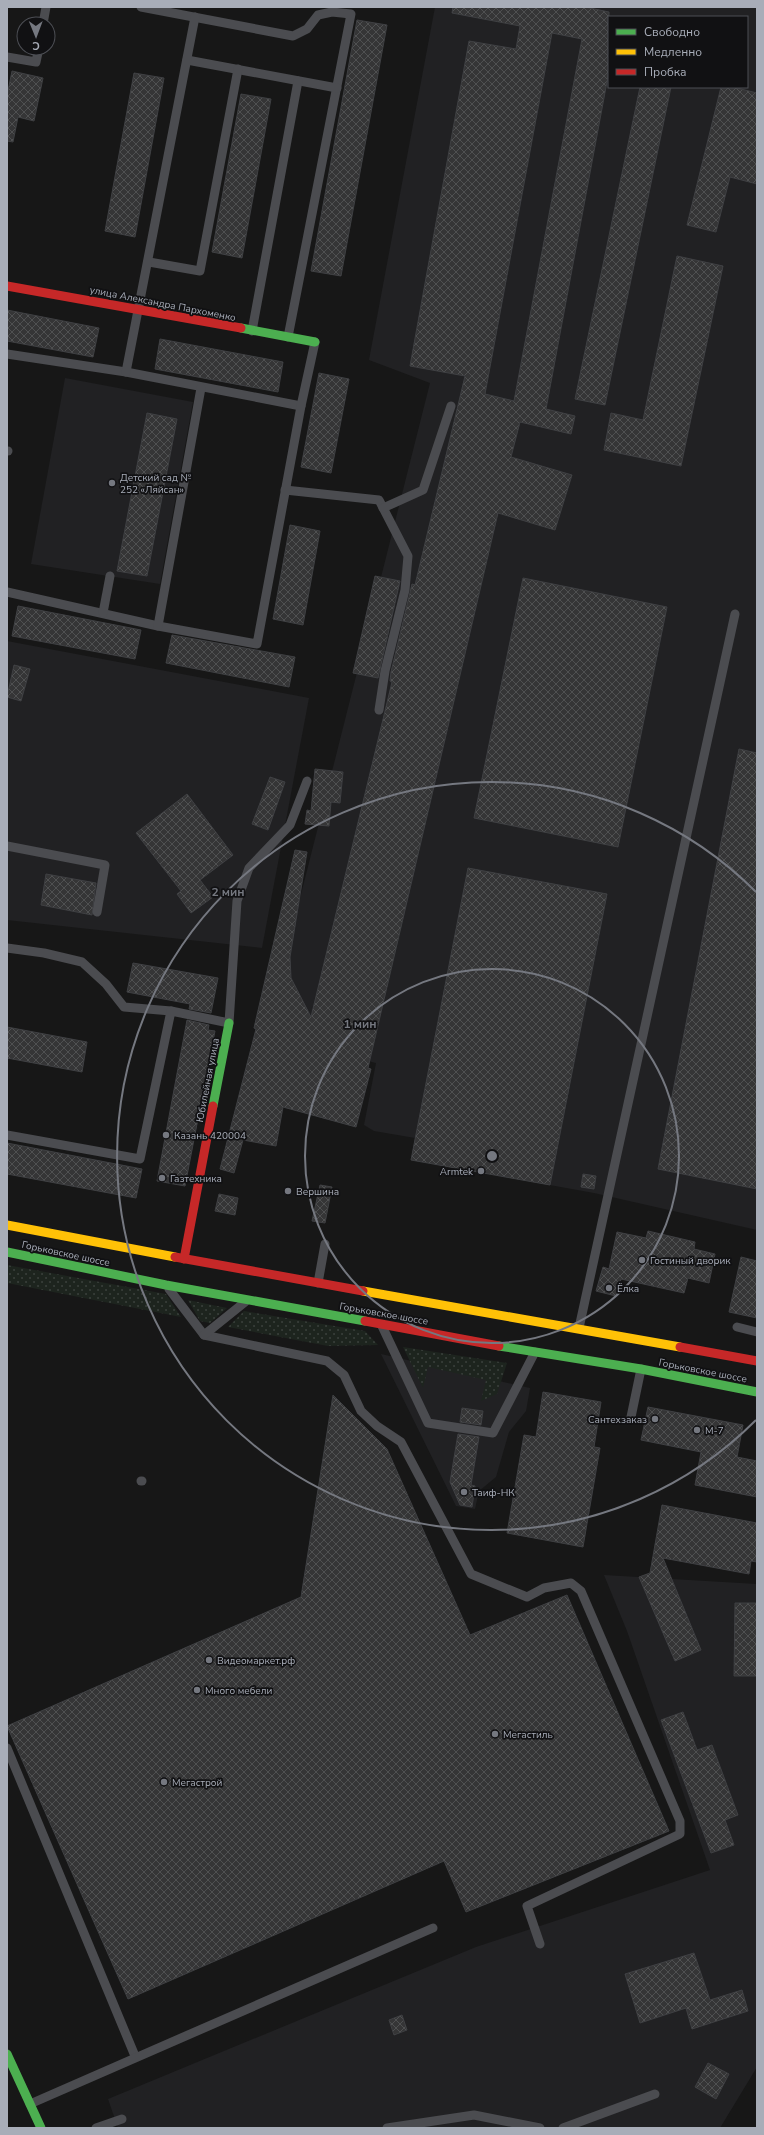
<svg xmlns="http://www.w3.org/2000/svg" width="764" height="2135" viewBox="0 0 764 2135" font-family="'Nunito Sans',sans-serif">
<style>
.built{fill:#212123;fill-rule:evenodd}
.green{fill:url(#green-dots)}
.building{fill:url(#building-cross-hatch);stroke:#3f4043;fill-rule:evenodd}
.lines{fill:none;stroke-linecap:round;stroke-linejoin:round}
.lane{stroke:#4b4c50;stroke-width:9}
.fast{stroke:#4caf50;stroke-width:9}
.slow{stroke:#ffc107;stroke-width:9}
.jam{stroke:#c62828;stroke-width:9}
.ring{fill:none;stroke:#757880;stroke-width:2}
.poi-dot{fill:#757880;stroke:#111113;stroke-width:1.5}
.labels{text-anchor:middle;stroke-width:3.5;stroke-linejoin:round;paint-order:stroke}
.street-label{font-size:10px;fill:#a8adb8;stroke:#111113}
.poi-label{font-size:10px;fill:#a8adb8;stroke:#111113;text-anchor:start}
.centre{fill:#757880;stroke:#111113;stroke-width:2}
.ring-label{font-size:12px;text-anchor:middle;font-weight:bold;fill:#757880;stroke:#111113;stroke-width:3.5;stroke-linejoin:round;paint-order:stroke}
</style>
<defs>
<pattern id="green-dots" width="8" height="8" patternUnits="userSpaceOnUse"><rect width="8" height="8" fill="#1d241e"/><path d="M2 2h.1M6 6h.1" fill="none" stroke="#3b413d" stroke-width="1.8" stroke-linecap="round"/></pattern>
<pattern id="building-cross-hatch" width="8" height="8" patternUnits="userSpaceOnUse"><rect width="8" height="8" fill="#353536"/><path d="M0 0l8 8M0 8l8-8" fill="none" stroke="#4f5051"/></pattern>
</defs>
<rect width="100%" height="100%" fill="#171717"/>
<g class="built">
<path d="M 435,7 L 757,7 L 757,1230 L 594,1193 L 411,1160 L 415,1138 L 374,1131 L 364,1125 L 376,1063 L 265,1037 L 430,383 L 369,360 ZM 609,17 L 747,17 L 747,87 L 609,87 Z"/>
<polygon points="65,378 193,402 160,584 31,564"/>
<polygon points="7,641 309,698 262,948 7,920"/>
<polygon points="381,1354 530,1388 526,1411 509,1432 496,1477 479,1491 475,1509 456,1506"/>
<polygon points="604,1575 757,1584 757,2067 720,2128 118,2128 108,2099 476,1947 710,1870 627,1631"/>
</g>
<g class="green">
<polygon points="7,1265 166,1294 181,1317 7,1283"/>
<polygon points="188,1300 227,1308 210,1323 200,1321"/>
<polygon points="244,1311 365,1331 378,1345 328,1346 228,1327"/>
<polygon points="403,1347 507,1363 497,1394 481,1401 486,1380 428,1367 423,1388"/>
</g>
<g class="building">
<path d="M 453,7 L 585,7 L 609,12 L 609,71 L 546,409 L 575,416 L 571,434 L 520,422 L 511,457 L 572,475 L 555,530 L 498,513 L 368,1068 L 371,1069 L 356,1127 L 283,1107 L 276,1146 L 243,1140 L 234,1173 L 220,1169 L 256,1029 L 254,1028 L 295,850 L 307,852 L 290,957 L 291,978 L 311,1017 L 385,711 L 392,682 L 390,681 L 391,672 L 412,584 L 415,585 L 465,376 L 410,366 L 469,41 L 516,49 L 520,26 L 452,13 ZM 552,33 L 582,39 L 514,401 L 485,394 Z"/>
<polygon points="357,20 387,25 341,276 311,271"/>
<polygon points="12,71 43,78 34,121 18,117 13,142 7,141 7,96"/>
<polygon points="134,73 164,78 135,237 105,231"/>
<polygon points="640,87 671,87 605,405 575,399"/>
<polygon points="721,87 733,87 757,93 757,184 730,177 716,232 687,225"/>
<polygon points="241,94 271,99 242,258 212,252"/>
<polygon points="677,256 723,266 681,466 604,450 611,413 643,420"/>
<polygon points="7,310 99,328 93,357 7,341"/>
<polygon points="160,339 283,362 278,392 155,369"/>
<polygon points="319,373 349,379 331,473 301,467"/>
<polygon points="147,413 177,419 147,576 117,571"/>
<polygon points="290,525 320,531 303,625 273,619"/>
<polygon points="375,576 400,581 378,678 353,673"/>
<polygon points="523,578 667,607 618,847 474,818"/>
<polygon points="18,606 141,630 135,659 12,636"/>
<polygon points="172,635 295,657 289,687 166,663"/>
<polygon points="14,665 30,669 21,701 7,697"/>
<polygon points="739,749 757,753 757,1189 658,1169"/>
<polygon points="315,769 343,772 340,803 331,802 329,826 305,824 307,810 311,811"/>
<polygon points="270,777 285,782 268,830 252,824"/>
<polygon points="187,794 233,855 200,880 213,897 191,913 177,894 181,891 136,833"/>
<polygon points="468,868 607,894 550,1185 411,1160"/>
<polygon points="46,874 96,883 92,915 41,905"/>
<polygon points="133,963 218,978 211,1013 189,1009 190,1004 127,992"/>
<polygon points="187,1020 209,1025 208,1030 215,1031 185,1186 157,1181"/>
<polygon points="7,1027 87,1042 82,1072 7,1058"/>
<polygon points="7,1143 142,1169 136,1198 7,1174"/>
<polygon points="583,1174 596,1176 594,1189 581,1187"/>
<polygon points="320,1185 332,1187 325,1223 312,1221"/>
<polygon points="219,1194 238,1198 235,1215 215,1211"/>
<polygon points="648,1231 695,1242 694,1249 715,1254 709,1283 688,1278 684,1293 621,1279 616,1296 596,1291 603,1267 609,1269 617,1232 646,1238"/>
<polygon points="741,1257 757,1261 757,1318 729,1312"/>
<polygon points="543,1392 601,1402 594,1447 600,1448 583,1547 507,1533 524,1435 536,1437"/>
<polygon points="333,1395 387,1449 470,1635 567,1595 669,1831 466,1912 444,1861 128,1999 7,1726 301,1597"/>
<polygon points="648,1407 743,1425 737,1457 757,1461 757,1497 695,1485 701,1452 641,1440"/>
<polygon points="462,1408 483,1411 481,1425 460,1422"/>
<polygon points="458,1434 479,1437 471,1485 475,1486 472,1507 460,1505 450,1482"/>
<polygon points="662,1505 757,1523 757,1562 751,1561 749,1574 663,1558 701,1650 675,1661 639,1577 650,1573"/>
<polygon points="735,1603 757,1603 757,1676 734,1676"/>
<polygon points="683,1712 697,1750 712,1745 738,1815 725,1820 734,1845 711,1853 661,1720"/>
<polygon points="694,1953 710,2000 742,1990 748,2011 692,2029 686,2008 640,2023 625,1974"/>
<polygon points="402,2015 407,2030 394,2035 389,2020"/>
<polygon points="708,2063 729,2074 716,2099 695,2087"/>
</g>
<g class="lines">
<g class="lane">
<polyline points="141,7 293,36 307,29 318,15 332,12 351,14 288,337"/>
<polyline points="43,24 46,7"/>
<polyline points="7,57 36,62 39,48"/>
<polyline points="187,60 337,88"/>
<polyline points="149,262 200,271 238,69"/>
<polyline points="252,331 298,81"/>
<polyline points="7,354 126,372 301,406"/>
<polyline points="126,372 195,17"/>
<polyline points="7,451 8,451"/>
<polyline points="285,490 379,500 408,556 405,590 385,671 379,710"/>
<polyline points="383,508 423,490 451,406"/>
<polyline points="7,592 158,626 257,644 301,406 315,342"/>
<polyline points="103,613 110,576"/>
<polyline points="158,626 201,388"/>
<polyline points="7,846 105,865 97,912"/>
<polyline points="7,948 44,953 82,962 106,984 124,1007 171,1011"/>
<polyline points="7,1135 140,1159 171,1011 229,1023 237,901 249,868 290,825 307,781"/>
<polyline points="318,1283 325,1244"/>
<polyline points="169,1289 204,1335 327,1361 344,1375 361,1411 377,1426 401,1442 471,1574 527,1597 544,1588 571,1583 581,1591 680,1821 680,1834 527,1906 540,1944"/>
<polyline points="382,1326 428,1423 493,1433 535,1352"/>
<polyline points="737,1327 757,1332"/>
<polyline points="579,1328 735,614"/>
<polyline points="204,1335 245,1302"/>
<polyline points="631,1417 641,1369"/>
<polyline points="141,1481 142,1481"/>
<polyline points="7,1748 135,2056"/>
<polyline points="30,2104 433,1928"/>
<polyline points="96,2128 122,2119"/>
<polyline points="387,2128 474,2115 540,2128"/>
<polyline points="563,2128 655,2094"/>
</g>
<g class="fast">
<polyline points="241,328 315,342"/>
<polyline points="213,1106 229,1023"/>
<polyline points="7,1252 166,1285 365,1321"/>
<polyline points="499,1346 641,1369 757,1392"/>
<polyline points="7,2054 41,2128"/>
</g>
<g class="slow">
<polyline points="7,1225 175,1257"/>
<polyline points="363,1291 680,1347"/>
</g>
<g class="jam">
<polyline points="7,286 241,328"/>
<polyline points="175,1257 363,1291"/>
<polyline points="184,1259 213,1106"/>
<polyline points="365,1321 499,1346"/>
<polyline points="680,1347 757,1361"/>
</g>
</g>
<g class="ring">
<circle cx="492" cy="1156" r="187"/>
<path d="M756 1420A374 374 0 1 1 756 892"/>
</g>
<g class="poi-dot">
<circle cx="112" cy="483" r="4"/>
<circle cx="166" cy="1135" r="4"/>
<circle cx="481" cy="1171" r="4"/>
<circle cx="162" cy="1178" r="4"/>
<circle cx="288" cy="1191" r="4"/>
<circle cx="642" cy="1260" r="4"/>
<circle cx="609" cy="1288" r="4"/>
<circle cx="655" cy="1419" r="4"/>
<circle cx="697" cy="1430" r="4"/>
<circle cx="464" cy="1492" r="4"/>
<circle cx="209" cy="1660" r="4"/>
<circle cx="197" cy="1690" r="4"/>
<circle cx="495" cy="1734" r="4"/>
<circle cx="164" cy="1782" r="4"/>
</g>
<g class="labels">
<g class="street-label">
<text transform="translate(163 303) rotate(11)" y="4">улица Александра Пархоменко</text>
<text transform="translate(207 1080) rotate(-79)" y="4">Юбилейная улица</text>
<text transform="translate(66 1253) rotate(12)" y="4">Горьковское шоссе</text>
<text transform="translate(384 1313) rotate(10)" y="4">Горьковское шоссе</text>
<text transform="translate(703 1370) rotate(11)" y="4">Горьковское шоссе</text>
</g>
<g class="poi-label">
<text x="120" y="481">Детский сад №<tspan x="120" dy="12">252 «Ляйсан»</tspan></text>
<text x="174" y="1139">Казань 420004</text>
<text x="473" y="1175" text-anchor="end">Armtek</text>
<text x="170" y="1182">Газтехника</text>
<text x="296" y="1195">Вершина</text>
<text x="650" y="1264">Гостиный дворик</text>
<text x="617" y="1292">Ёлка</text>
<text x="647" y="1423" text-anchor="end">Сантехзаказ</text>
<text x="705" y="1434">М-7</text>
<text x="472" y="1496">Таиф-НК</text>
<text x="217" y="1664">Видеомаркет.рф</text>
<text x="205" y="1694">Много мебели</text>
<text x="503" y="1738">Мегастиль</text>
<text x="172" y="1786">Мегастрой</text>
</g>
</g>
<circle cx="492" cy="1156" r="6" class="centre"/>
<g class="ring-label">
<text x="228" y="896">2 мин</text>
<text x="360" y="1028">1 мин</text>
</g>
<rect width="764" height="2135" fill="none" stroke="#a8adb8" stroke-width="16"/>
<rect x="608" y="16" width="140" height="72" fill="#111113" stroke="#4d4f55"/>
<rect x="616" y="29" width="20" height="6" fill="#4caf50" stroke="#4d4f55"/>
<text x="644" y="36" font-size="12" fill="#a8adb8">Свободно</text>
<rect x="616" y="49" width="20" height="6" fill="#ffc107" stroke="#4d4f55"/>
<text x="644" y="56" font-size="12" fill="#a8adb8">Медленно</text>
<rect x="616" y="69" width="20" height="6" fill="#c62828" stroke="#4d4f55"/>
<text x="644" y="76" font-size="12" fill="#a8adb8">Пробка</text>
<g transform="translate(36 36) rotate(179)"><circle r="19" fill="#111113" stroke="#4d4f55"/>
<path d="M0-3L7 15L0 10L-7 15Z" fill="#757880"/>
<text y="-6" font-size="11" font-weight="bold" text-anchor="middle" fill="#a8adb8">С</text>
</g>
</svg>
